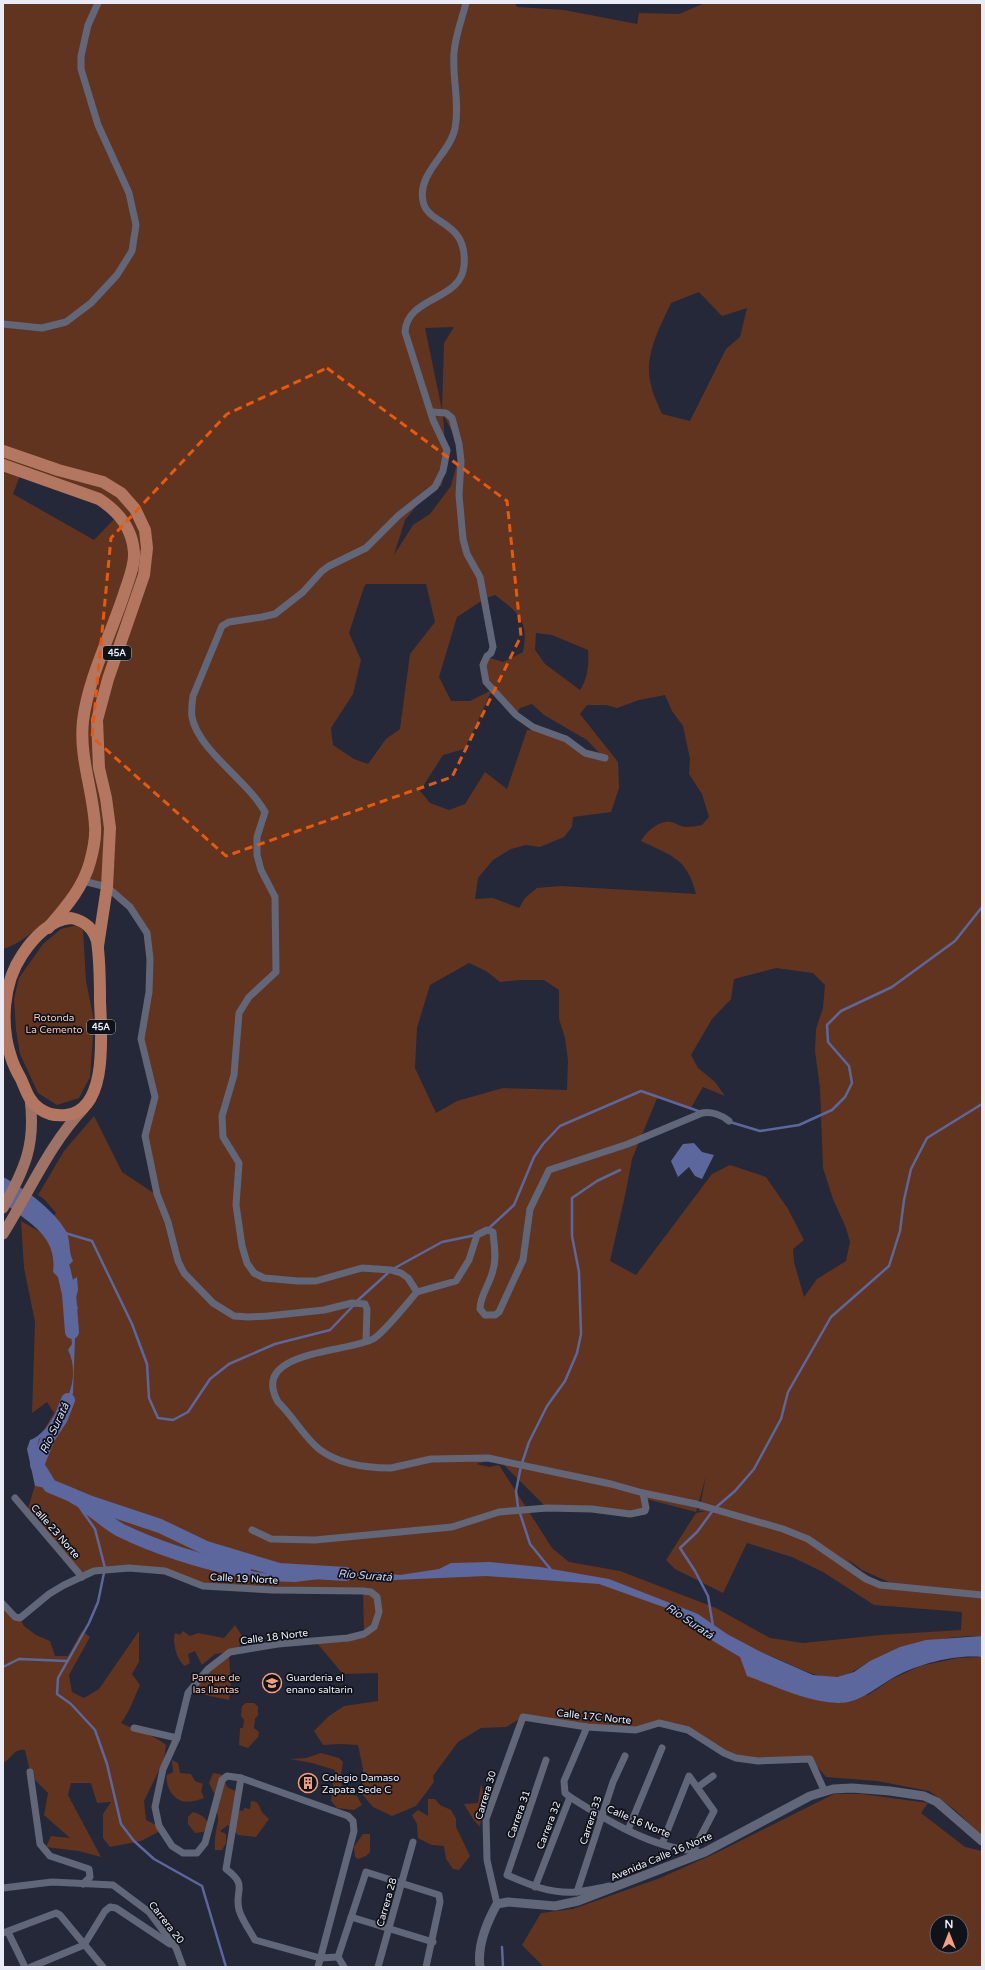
<svg xmlns="http://www.w3.org/2000/svg" width="985" height="1970" viewBox="0 0 985 1970" font-family="'Varela Round',sans-serif">
<style>
.green{fill:#613420;fill-rule:evenodd}
.water{fill:#5c679d}
.lines{fill:none;stroke-linecap:round;stroke-linejoin:round}
.stream{stroke:#5c679d;stroke-width:2.5}
.river{stroke:#5c679d;stroke-width:14}
.minor{stroke:#626679;stroke-width:7}
.tertiary{stroke:#626679;stroke-width:9}
.primary{stroke:#9f7266;stroke-width:11}
.trunk{stroke:#b37660;stroke-width:12}
.marked{fill:none;stroke:#e8590c;stroke-width:3;stroke-dasharray:8 5;stroke-linejoin:round}
.labels{text-anchor:middle;stroke-width:3.5;stroke-linejoin:round;paint-order:stroke}
.shield{fill:#101219;stroke:#a8abb4;stroke-width:1}
.shield-label{font-size:9px;font-weight:bold;fill:#e9ecf7}
.park-label{font-size:10px;fill:#f9c3ac;stroke:#101219}
.street-label{font-size:10px;fill:#e9ecf7;stroke:#101219}
.poi-label{font-size:10px;fill:#e9ecf7;stroke:#101219;text-anchor:start}
.water-label{font-size:11px;font-style:italic;fill:#cad2f3;stroke:#101219}
</style>
<rect width="100%" height="100%" fill="#252838"/>
<g class="green">
<path d="M 3,3 L 515,3 L 517,7 L 564,10 L 637,24 L 639,13 L 679,14 L 705,3 L 982,3 L 982,1636 C 942,1635 908,1645 872,1661 C 860,1666 850,1676 836,1677 C 808,1678 787,1660 761,1653 L 788,1690 L 868,1695 L 892,1679 L 920,1666 L 958,1658 L 982,1657 L 982,1836 L 955,1810 L 929,1791 L 877,1781 L 826,1777 L 813,1762 L 736,1758 L 675,1723 L 636,1730 L 523,1717 L 506,1727 L 481,1728 L 458,1742 L 433,1776 L 434,1782 L 416,1806 L 392,1816 L 373,1807 L 362,1794 L 363,1769 L 358,1745 L 340,1744 L 323,1745 L 314,1731 L 329,1716 L 344,1706 L 378,1701 L 378,1673 L 343,1674 L 316,1642 L 364,1634 L 363,1591 L 203,1586 L 154,1570 L 83,1574 L 28,1509 L 35,1485 L 36,1443 L 54,1413 L 47,1402 L 32,1413 L 35,1322 L 24,1268 L 21,1221 L 42,1233 L 56,1213 L 44,1199 L 38,1195 L 64,1151 L 94,1116 L 122,1172 L 155,1194 L 146,1144 L 154,1084 L 140,1049 L 139,1031 L 152,991 L 142,923 L 107,886 L 83,881 C 64,903 31,941 3,949 ZM 699,292 L 722,316 L 747,308 L 740,337 L 726,349 L 690,421 L 662,414 C 658,404 653,395 651,385 C 643,357 660,327 671,303 ZM 454,327 L 444,343 L 442,410 L 425,328 ZM 443,414 L 461,449 L 451,486 L 430,514 L 413,525 L 394,555 L 405,520 L 418,504 L 442,485 L 445,446 ZM 21,473 L 99,499 L 119,514 L 94,540 L 13,494 ZM 366,584 L 426,584 L 435,622 L 410,654 L 400,729 L 386,739 L 368,764 L 354,759 L 333,745 L 331,728 L 353,694 L 361,660 L 349,633 L 364,587 ZM 495,595 C 519,613 529,621 523,652 L 503,662 L 487,657 L 484,673 L 486,682 L 516,715 L 520,708 L 532,704 L 544,715 L 587,740 L 604,758 L 584,753 L 545,731 L 527,730 L 507,789 L 485,772 L 465,804 L 449,810 L 430,803 L 420,791 L 443,755 L 464,749 C 475,730 482,710 492,690 L 470,701 L 451,701 L 439,677 L 457,617 L 486,598 ZM 536,633 L 552,635 L 588,650 C 589,664 588,678 580,690 L 545,664 L 535,650 ZM 665,695 L 672,711 L 683,726 L 690,759 L 689,774 L 702,794 L 709,817 L 702,825 C 697,826 692,827 686,827 C 681,827 676,823 671,822 C 659,820 646,832 641,841 C 672,856 687,858 696,894 L 561,886 L 537,888 L 525,898 L 519,908 L 493,898 L 475,899 L 478,878 L 493,860 L 511,849 L 526,845 L 540,847 L 564,837 L 572,827 L 573,817 L 611,812 L 619,788 L 618,762 L 580,714 L 587,705 L 606,705 L 617,708 L 639,700 ZM 469,963 L 486,971 L 500,982 L 520,980 L 544,980 L 559,990 L 559,1019 L 565,1038 L 568,1061 L 567,1090 L 503,1088 L 457,1101 L 436,1113 L 415,1068 L 417,1028 L 430,985 ZM 776,968 L 813,973 L 825,985 L 823,1008 L 816,1029 L 815,1051 L 820,1088 L 823,1168 L 833,1199 L 846,1228 L 850,1242 L 846,1261 L 817,1279 L 804,1297 L 794,1262 L 793,1249 L 804,1240 L 788,1209 L 766,1177 L 730,1165 L 712,1174 L 636,1275 L 610,1261 L 626,1191 L 632,1159 L 658,1096 L 691,1108 L 703,1087 L 725,1096 L 715,1082 L 698,1068 L 691,1055 L 712,1019 L 731,999 L 734,979 ZM 487,1461 L 502,1463 L 547,1508 L 631,1514 L 646,1510 L 646,1499 L 696,1512 L 706,1476 L 699,1511 L 706,1511 L 696,1513 L 666,1560 L 675,1569 L 723,1593 L 747,1543 L 792,1557 L 823,1572 L 874,1605 L 962,1612 L 961,1630 L 881,1635 L 803,1643 L 770,1638 L 716,1608 L 620,1571 L 569,1562 L 552,1548 L 499,1465 L 489,1467 L 476,1464 ZM 846,1558 L 862,1570 L 900,1587 C 879,1583 861,1574 846,1558 Z"/>
<polygon points="77,925 83,930 86,981 94,1021 90,1077 79,1098 57,1105 38,1093 20,1054 16,1030 14,999 19,978 43,944 61,929"/>
<path d="M 3,1604 L 17,1614 L 24,1626 L 36,1635 L 50,1641 L 55,1656 L 68,1656 L 82,1631 L 90,1637 L 69,1675 L 72,1692 L 84,1698 L 99,1689 L 139,1631 L 139,1662 L 132,1674 L 140,1685 C 134,1698 130,1711 121,1723 C 136,1731 153,1734 166,1745 L 164,1760 L 144,1801 L 146,1820 L 164,1829 L 141,1841 L 110,1847 L 103,1838 L 103,1814 L 111,1802 L 97,1803 L 91,1783 L 71,1783 L 68,1795 L 101,1857 L 79,1851 L 46,1847 L 51,1836 L 70,1838 L 44,1815 L 48,1793 L 35,1780 L 34,1772 L 30,1772 L 25,1750 C 13,1748 12,1759 3,1763 Z"/>
<path d="M 235,1625 L 242,1636 L 238,1651 L 215,1654 L 202,1665 L 195,1651 L 188,1654 L 190,1663 L 185,1666 C 177,1661 172,1642 175,1633 L 180,1635 L 183,1631 L 190,1636 L 198,1633 L 224,1638 Z"/>
<polygon points="229,1655 231,1688 229,1700 191,1692 208,1669"/>
<polygon points="246,1703 254,1703 258,1707 258,1715 255,1719 254,1728 259,1732 258,1737 248,1748 239,1745 240,1728 243,1728 244,1720 241,1716 242,1706"/>
<polygon points="321,1753 339,1758 343,1762 341,1774 342,1792 357,1796 362,1805 354,1810 337,1808 331,1801 335,1770 312,1763 290,1759 306,1758"/>
<path d="M 172,1760 L 178,1763 L 180,1773 L 191,1774 L 195,1781 L 203,1784 L 201,1791 L 204,1798 C 190,1803 179,1805 170,1791 C 167,1785 166,1781 167,1775 L 173,1772 Z"/>
<path d="M 213,1773 L 223,1775 L 227,1787 L 235,1791 L 237,1797 L 232,1809 L 243,1811 L 244,1808 L 250,1809 L 251,1801 C 260,1802 258,1805 262,1812 C 263,1814 267,1817 269,1819 L 256,1837 L 238,1835 L 228,1825 L 220,1831 L 226,1834 L 226,1843 L 222,1850 L 215,1850 C 214,1839 216,1831 218,1821 C 219,1813 214,1810 217,1799 L 209,1783 Z"/>
<path d="M 481,1784 C 486,1798 482,1812 480,1827 L 473,1819 L 464,1804 L 478,1803 Z"/>
<path d="M 834,1794 L 862,1794 L 928,1803 L 921,1813 L 965,1847 L 982,1851 L 982,1967 L 544,1967 L 522,1945 L 541,1913 L 573,1909 L 660,1878 L 714,1854 ZM 937,1922 L 961,1922 L 961,1946 L 937,1946 Z"/>
<polygon points="428,1799 435,1799 440,1805 451,1810 456,1819 456,1827 470,1856 459,1870 453,1869 446,1859 444,1846 432,1845 418,1838 417,1824 412,1815 418,1810 428,1816"/>
<path d="M 193,1812 C 202,1815 206,1817 209,1826 L 203,1832 L 195,1833 L 188,1824 L 188,1817 Z"/>
<polygon points="363,1834 370,1834 370,1852 366,1856 358,1859 355,1857 354,1847"/>
</g>
<g class="water">
<polygon points="694,1143 702,1152 714,1155 702,1179 695,1176 689,1167 678,1177 671,1161 683,1144"/>
<path d="M 3,1177 C 25,1189 53,1209 66,1231 C 71,1241 68,1251 73,1261 L 67,1267 L 71,1281 L 77,1277 L 78,1290 L 75,1301 L 78,1308 L 76,1311 L 73,1393 L 66,1411 L 59,1420 L 39,1439 L 36,1450 L 37,1473 L 42,1481 L 72,1501 L 82,1504 L 87,1501 L 96,1502 L 103,1509 L 145,1522 L 214,1554 L 240,1569 L 263,1573 L 282,1576 L 377,1572 L 400,1575 L 439,1569 L 451,1563 L 490,1562 L 540,1567 L 609,1579 L 698,1614 L 727,1634 L 761,1652 L 813,1675 L 837,1677 L 854,1672 L 870,1661 L 900,1647 L 926,1640 L 982,1636 L 982,1657 C 954,1654 914,1665 891,1679 C 874,1689 859,1703 838,1703 C 808,1702 775,1686 747,1676 L 740,1657 L 713,1641 L 669,1609 L 599,1584 L 486,1576 L 394,1580 L 344,1576 L 295,1582 L 264,1581 L 263,1577 L 228,1572 L 223,1563 L 212,1557 L 142,1523 L 96,1510 C 78,1513 63,1495 48,1489 C 44,1487 39,1487 35,1486 L 27,1449 L 30,1440 C 36,1438 39,1435 43,1431 C 65,1412 82,1378 68,1350 L 72,1344 L 69,1315 L 74,1308 L 70,1302 L 69,1288 L 53,1272 C 58,1235 27,1222 3,1202 Z"/>
</g>
<g class="lines">
<g class="stream">
<polyline points="730,1122 760,1131 799,1125 832,1110 845,1097 852,1083 849,1066 828,1042 827,1025 841,1011 892,987 955,941 982,907"/>
<polyline points="488,1229 514,1205 534,1157 543,1144 560,1126 641,1091 701,1112"/>
<polyline points="65,1233 92,1241 132,1324 147,1364 149,1398 158,1418 173,1420 188,1412 210,1379 229,1364 275,1344 330,1330 354,1305"/>
<polyline points="393,1269 442,1242 476,1235"/>
<polyline points="357,1301 389,1272"/>
<polyline points="71,1495 95,1529 105,1568 98,1602 89,1623 58,1678 57,1694 71,1704 95,1730 107,1764 121,1824 134,1841 154,1859 202,1886 226,1967"/>
<polyline points="552,1571 530,1544 518,1507 516,1491 521,1466 529,1442 547,1406 565,1381 577,1353 581,1334 579,1272 572,1236 572,1198 597,1181 620,1170"/>
<polyline points="713,1626 708,1596 695,1571 680,1548 697,1532 714,1509 735,1491 754,1469 781,1419 788,1392 831,1317 889,1266 900,1231 904,1200 911,1169 927,1138 982,1104"/>
<polyline points="3,1667 19,1659 67,1661"/>
<polyline points="502,1947 503,1967"/>
</g>
<g class="river">
<polyline points="63,1268 69,1294 72,1332"/>
<polyline points="68,1400 61,1418 48,1438 37,1465 50,1486 91,1503 160,1526 206,1548 279,1570 346,1574"/>
<path d="M 88,1507 C 98,1514 109,1524 120,1530 C 159,1549 202,1562 244,1571"/>
</g>
<g class="minor">
<polyline points="3,324 42,328 66,322 91,303 117,275 132,251 136,225 129,193 98,125 81,69 81,56 88,25 98,3"/>
<polyline points="432,412 446,413 452,418 459,444 461,461 459,495 463,539 467,554 480,577 493,647 491,653 487,656 483,665 486,682 516,715 533,727 566,739 585,753 605,758"/>
<polyline points="83,881 107,887 130,907 147,933 150,959 149,992 141,1039 155,1097 145,1136 157,1194 168,1222 178,1261 184,1273 213,1303 234,1316 248,1317 268,1316 324,1310 352,1303 365,1304 367,1309 366,1341"/>
<path d="M 417,1292 L 456,1281 L 469,1260 L 477,1235 L 487,1230 L 493,1232 C 494,1245 497,1258 493,1270 C 490,1284 480,1295 480,1309 L 485,1315 L 495,1315 L 499,1312 L 523,1260 L 530,1209 L 549,1170 L 628,1144 L 702,1113 C 711,1111 722,1115 729,1121"/>
<polyline points="643,1493 696,1504 783,1529 808,1539 866,1579 880,1585 982,1595"/>
<polyline points="15,1498 82,1577"/>
<path d="M 252,1530 L 271,1539 L 315,1540 L 452,1527 L 499,1512 L 547,1508 L 592,1509 L 630,1514 L 645,1511 L 646,1508 L 643,1493 L 611,1484 L 488,1458 L 431,1459 L 391,1468 C 367,1468 338,1464 319,1449 C 303,1436 293,1416 278,1402 C 249,1350 347,1353 373,1339 C 384,1333 407,1303 417,1292 L 408,1278 L 401,1273 L 391,1270 L 362,1268 L 316,1281 L 298,1281 L 264,1278 L 254,1273 L 247,1263 L 242,1246 L 236,1205 L 239,1163 L 223,1137 L 222,1116 L 234,1075 L 239,1013 L 249,997 L 276,972 L 275,897 L 261,870 L 257,855 L 257,837 L 265,812 C 248,781 198,750 192,717 C 191,710 192,703 193,696 L 222,626 L 229,622 L 262,617 L 275,614 L 303,592 L 322,571 L 329,566 L 366,548 L 399,515 L 435,487 L 443,471 L 447,450 L 433,420 L 405,332 C 407,296 461,301 464,266 C 468,219 427,226 423,201 C 417,173 450,154 455,128 C 460,103 452,78 454,53 C 455,36 462,19 466,3"/>
<polyline points="3,1604 15,1617 20,1618 49,1594 64,1585 94,1571 129,1568 165,1571 203,1586 273,1590 363,1591 371,1592 377,1597 379,1612 374,1627 364,1634 348,1638 278,1644 230,1652 208,1669 188,1693 177,1738 163,1769 155,1807 159,1826 172,1846 183,1853 197,1853 205,1843 222,1780 227,1776 241,1778 348,1816 353,1821 354,1831 318,1967"/>
<polyline points="134,1728 177,1738"/>
<path d="M 546,1760 L 507,1875 C 530,1885 551,1894 576,1892 C 587,1891 599,1888 610,1886"/>
<polyline points="30,1772 40,1844 50,1856 89,1869 90,1877 83,1884"/>
<path d="M 241,1778 L 226,1869 C 249,1886 234,1890 239,1910 C 242,1920 250,1931 255,1940 L 320,1958 L 338,1957"/>
<polyline points="698,1787 713,1776"/>
<path d="M 570,1797 C 606,1820 652,1848 696,1851"/>
<polyline points="628,1830 662,1748"/>
<polyline points="662,1844 689,1776 714,1811 693,1851"/>
<polyline points="535,1887 570,1797 565,1793 564,1781 587,1727"/>
<polyline points="3,1888 52,1882 113,1885 149,1912 176,1948 183,1967"/>
<polyline points="577,1892 613,1782 625,1756"/>
<polyline points="497,1904 487,1860 486,1819 523,1717 587,1727 636,1730 659,1723 688,1730 724,1753 736,1758 758,1761 810,1759 824,1790"/>
<polyline points="351,1917 433,1942"/>
<polyline points="8,1932 25,1967"/>
<polyline points="3,1933 56,1913 60,1915 103,1967"/>
<polyline points="31,1967 84,1945 105,1911 110,1907 116,1908 170,1944"/>
<polyline points="344,1967 338,1957 366,1872 439,1895 440,1902 426,1967"/>
<polyline points="378,1967 413,1842"/>
</g>
<path class="tertiary" d="M 480,1967 C 477,1946 487,1922 497,1904 L 508,1902 L 555,1906 L 578,1901 L 705,1852 L 810,1796 L 833,1789 L 852,1788 L 890,1791 L 924,1796 L 937,1802 L 982,1841"/>
<g class="primary">
<path d="M 3,1208 C 25,1167 36,1146 30,1098"/>
<path d="M 3,1234 C 30,1191 49,1145 84,1108"/>
</g>
<g class="trunk">
<polyline points="3,451 58,470 103,482 121,493 135,509 145,530 147,548 144,575 108,679 97,720 99,768 106,798 110,828 107,887 98,946"/>
<path d="M 3,465 L 99,499 C 119,512 132,528 134,552 C 135,566 128,581 124,594 C 111,634 88,679 83,721 C 79,757 93,790 95,826 C 96,838 93,851 90,862 C 83,888 65,908 48,928"/>
<path d="M 71,918 C 85,921 93,928 97,941 C 100,961 100,981 100,1001 C 101,1032 109,1111 66,1115 C 57,1116 47,1114 40,1109 C 29,1102 26,1090 21,1079 C 17,1072 13,1064 11,1057 C 0,1025 3,983 22,955 C 33,938 51,919 71,918 Z"/>
</g>
</g>
<path class="marked" d="M 327,368 L 507,501 L 521,636 L 452,777 L 226,856 L 92,737 L 111,538 L 227,414 Z"/>
<defs>
<g id="school-ring" transform="scale(1)"><circle r="9.5" fill="#101219" stroke="#f2a17e" stroke-width="1.5"/><path d="M0-5L7-2L0 1L-7-2ZM-4 1L0 2.5L4 1V4Q0 6-4 4Z" fill="#f2a17e"/></g>
<g id="building-ring" transform="scale(1)"><circle r="9.5" fill="#101219" stroke="#f2a17e" stroke-width="1.5"/><path d="M-4-6H4V6H1V3H-1V6H-4ZM-2.5-4.3h1.7v1.8h-1.7ZM.8-4.3h1.7v1.8H.8ZM-2.5-1h1.7V.8h-1.7ZM.8-1h1.7V.8H.8Z" fill="#f2a17e"/></g>
</defs>
<g fill-rule="evenodd">
<use href="#school-ring" x="272" y="1683"/>
<use href="#building-ring" x="308" y="1783"/>
</g>
<g class="labels">
<g class="shield">
<rect x="103" y="646" width="28" height="14" rx="3"/>
<rect x="87" y="1020" width="28" height="14" rx="3"/>
</g>
<g class="shield-label">
<text x="117" y="656">45A</text>
<text x="101" y="1030">45A</text>
</g>
<g class="park-label">
<text x="54" y="1021">Rotonda<tspan x="54" dy="12">La Cemento</tspan></text>
<text x="216" y="1681">Parque de<tspan x="216" dy="12">las llantas</tspan></text>
</g>
<g class="street-label">
<text transform="translate(56 1531) rotate(49)" y="4">Calle 23 Norte</text>
<text transform="translate(244 1578) rotate(3)" y="4">Calle 19 Norte</text>
<text transform="translate(274 1636) rotate(-7)" y="4">Calle 18 Norte</text>
<text transform="translate(594 1716) rotate(6)" y="4">Calle 17C Norte</text>
<text transform="translate(485 1795) rotate(-73)" y="4">Carrera 30</text>
<text transform="translate(518 1814) rotate(-71)" y="4">Carrera 31</text>
<text transform="translate(590 1820) rotate(-72)" y="4">Carrera 33</text>
<text transform="translate(639 1821) rotate(23)" y="4">Calle 16 Norte</text>
<text transform="translate(548 1825) rotate(-69)" y="4">Carrera 32</text>
<text transform="translate(661 1856) rotate(-23)" y="4">Avenida Calle 16 Norte</text>
<text transform="translate(386 1902) rotate(-74)" y="4">Carrera 28</text>
<text transform="translate(167 1922) rotate(52)" y="4">Carrera 20</text>
</g>
<g class="poi-label">
<text x="286" y="1681">Guarderia el<tspan x="286" dy="12">enano saltarin</tspan></text>
<text x="322" y="1781">Colegio Damaso<tspan x="322" dy="12">Zapata Sede C</tspan></text>
</g>
<g class="water-label">
<text transform="translate(54 1428) rotate(-65)" y="4">Río Suratá</text>
<text transform="translate(365 1575) rotate(4)" y="4">Río Suratá</text>
<text transform="translate(690 1621) rotate(34)" y="4">Río Suratá</text>
</g>
</g>
<rect width="985" height="1970" fill="none" stroke="#e9ecf7" stroke-width="8"/>
<g transform="translate(949 1934)"><circle r="19" fill="#101219" stroke="#676972"/>
<path d="M0-3L7 15L0 10L-7 15Z" fill="#f2a17e"/>
<text y="-6" font-size="11" font-weight="bold" text-anchor="middle" fill="#e9ecf7">N</text>
</g>
</svg>
